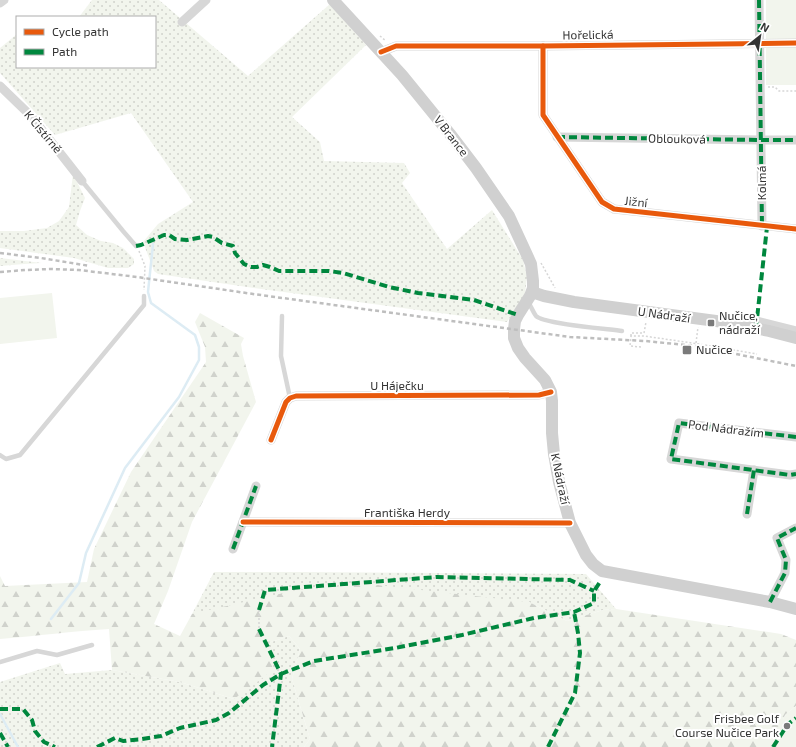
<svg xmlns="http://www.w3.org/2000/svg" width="796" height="747" viewBox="0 0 796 747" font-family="'Exo 2',sans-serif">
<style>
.grass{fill:url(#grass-dots)}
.forest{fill:url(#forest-firs)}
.pitch{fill:#f2f5ed}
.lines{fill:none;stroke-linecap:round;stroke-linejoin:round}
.stream{stroke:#ddecf4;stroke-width:2.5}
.path{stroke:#d6d6d6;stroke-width:1.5;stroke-dasharray:2 2;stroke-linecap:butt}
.lane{stroke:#d7d7d7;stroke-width:4.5}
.street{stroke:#d7d7d7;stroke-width:9}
.secondary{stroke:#d0d0d0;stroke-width:12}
.rail{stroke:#bebebe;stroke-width:2.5;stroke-dasharray:4 3;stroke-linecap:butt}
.quiet{stroke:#00873e;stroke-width:4;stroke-dasharray:8 4;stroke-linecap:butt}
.cycleway-casing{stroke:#fff;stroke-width:8}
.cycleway{stroke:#e8590c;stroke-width:5}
.poi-dot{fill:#7a7a7a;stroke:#fff;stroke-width:1.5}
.labels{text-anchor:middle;stroke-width:4;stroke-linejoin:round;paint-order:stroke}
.street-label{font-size:12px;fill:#333;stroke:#fff}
.poi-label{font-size:12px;fill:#333;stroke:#fff;text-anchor:start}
</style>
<defs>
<pattern id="grass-dots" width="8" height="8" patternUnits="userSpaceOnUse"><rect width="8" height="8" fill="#f2f5ed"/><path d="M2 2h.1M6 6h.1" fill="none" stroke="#d0d2cc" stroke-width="1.8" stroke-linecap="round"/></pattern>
<pattern id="forest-firs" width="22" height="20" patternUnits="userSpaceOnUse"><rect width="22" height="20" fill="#f2f5ed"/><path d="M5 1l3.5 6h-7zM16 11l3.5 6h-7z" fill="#d0d2cc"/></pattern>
</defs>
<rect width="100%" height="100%" fill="#fff"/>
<g class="grass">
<polygon points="92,0 159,0 248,76 330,4 366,45 292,117 320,142 324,161 404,163 410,173 402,183 447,249 492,210 523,260 527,277 525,294 509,319 507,322 254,288 158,274 154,271 143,242 158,224 193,202 131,113 55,135 0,73 0,48 17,34 17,67 155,67 155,17 79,17"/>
<polygon points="73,174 85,198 80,211 76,225 87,235 101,241 113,243 123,248 134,259 134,264 128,268 108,268 74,258 0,248 0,231 24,231 47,228 59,221 69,207"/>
<polygon points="0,258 42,263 24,264 0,266"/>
<polygon points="214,572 302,572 586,574 616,609 603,610 567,621 529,602 192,614"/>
<polygon points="289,636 300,649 292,679 310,739 304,747 0,747 0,682 60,663 65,674 112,670 180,682 234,699 268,643"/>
</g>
<path class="forest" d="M 200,313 L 244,338 L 241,344 L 243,356 L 256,402 L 192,522 L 168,591 L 154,624 L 180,636 L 192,614 L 297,590 L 368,584 L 529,602 L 567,621 L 603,610 L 616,609 L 781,634 L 796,640 L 796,706 L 785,715 L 774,745 L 778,747 L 304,747 L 310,739 L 292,679 L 300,649 L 289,636 L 268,643 L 273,670 L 234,699 L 180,682 L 112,670 L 109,629 C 73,631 37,636 0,639 L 0,576 L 5,586 L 87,582 L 94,549 L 131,472 L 206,362 L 205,347 L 195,322 Z"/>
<g class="pitch">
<rect x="766" y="0" width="30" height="85"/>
<polygon points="52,293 57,338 0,344 0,298"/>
<polygon points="796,706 796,747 778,747 773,745 772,738 786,714"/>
</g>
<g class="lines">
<g class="stream">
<polyline points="51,619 79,583 86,553 125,468 179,397 199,360 199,347 195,335 151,303 148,292 153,244"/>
<polyline points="0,714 18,747"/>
</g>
<g class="path">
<polyline points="380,36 386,41"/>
<polyline points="768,87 775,87 779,91 796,91"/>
<polyline points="139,251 145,266 144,290"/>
<polyline points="541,263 555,288"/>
<polyline points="631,336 631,333 644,333 646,322"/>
<polyline points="696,343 698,327"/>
<polyline points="641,347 630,346 631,336 644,336 699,344 757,354"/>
<polyline points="259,610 259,629"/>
</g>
<g class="lane">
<polyline points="82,181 123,231 136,246"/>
<path d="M 528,302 C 531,306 533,312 536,316 C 544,324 608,329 622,331"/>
<polyline points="282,316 281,356 290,398"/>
<polyline points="0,455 6,459 20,455 144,305 144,296"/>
<polyline points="0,662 37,651 57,655 92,645"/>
</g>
<g class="street">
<polyline points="759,0 762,226"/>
<polyline points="0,3 4,0"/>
<polyline points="182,22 206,0"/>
<polyline points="543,46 543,115 602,202 614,209 796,229"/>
<polyline points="381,52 396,46 543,46 796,43"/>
<polyline points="0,86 31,116 82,181"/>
<polyline points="557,137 762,140 796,140"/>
<polyline points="731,323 739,318 757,321 796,331"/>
<polyline points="796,437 679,423 671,459 790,475 796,474"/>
<polyline points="271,440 286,402 290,398 296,396 539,395 551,392"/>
<polyline points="747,514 754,470"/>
<polyline points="243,522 570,523"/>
<polyline points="233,549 256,486"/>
<polyline points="770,602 785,573 786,560 777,538 796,528"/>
</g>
<g class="secondary">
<polyline points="333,0 402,75 450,134 476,168 509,216 527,255 531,264 533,281 533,288 530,296 518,315 515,321 514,329 514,338 518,348 525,358 545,380 551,392 552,401 552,433 554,454 559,482 570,523 586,555 593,564 602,571 770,602 796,609"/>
<polyline points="532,292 544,296 574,302 731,323 769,331 796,338"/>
</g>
<g class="rail">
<polyline points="0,253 41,258 90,266"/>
<polyline points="0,272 25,270 52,269 79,270 137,277 253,294 570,337 645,341 696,346 796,366"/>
</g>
<g class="quiet">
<polyline points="759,0 762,226"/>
<polyline points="557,137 762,140 796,140"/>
<polyline points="136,246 141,245 164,235 169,235 175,239 187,240 208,236 213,237 222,243 233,246 235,253 244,264 251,267 257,267 263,265 270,267 279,271 329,271 343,273 389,287 418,293 474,300 518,315"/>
<polyline points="756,328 767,227"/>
<polyline points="796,437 679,423 671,459 790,475 796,474"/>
<polyline points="747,514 754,470"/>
<polyline points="233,549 256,486"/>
<polyline points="770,602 785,573 786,560 777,538 796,528"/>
<polyline points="259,610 265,590 437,577 570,580 594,591"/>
<polyline points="259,629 281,674 272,747"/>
<polyline points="0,709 23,709 32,720 35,731 44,742 55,747"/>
<polyline points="0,733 8,747"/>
<polyline points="97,747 115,738 123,741 142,739 161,736 180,728 216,720 229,713 263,685 281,674 314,661 395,648 462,635 534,618 574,612 594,603 594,591 600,582"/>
<polyline points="548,747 575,693 580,653 578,633 574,612"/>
<polyline points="773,747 788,724 796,718"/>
</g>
<g class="cycleway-casing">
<g id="cycleway">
<polyline points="543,46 543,115 602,202 614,209 796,229"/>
<polyline points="381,52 396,46 543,46 796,43"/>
<polyline points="271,440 286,402 290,398 296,396 539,395 551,392"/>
<polyline points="243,522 570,523"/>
</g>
</g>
<use href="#cycleway" class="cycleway"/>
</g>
<g class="poi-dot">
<rect x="707" y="319" width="8" height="8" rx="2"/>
<rect x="682" y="345" width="10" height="10" rx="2"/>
<circle cx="787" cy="726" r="4"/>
</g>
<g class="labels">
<g class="street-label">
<text transform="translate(588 35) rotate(-1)" y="4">Hořelická</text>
<text transform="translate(43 132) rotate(50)" y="4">K Čistírně</text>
<text transform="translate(451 136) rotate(52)" y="4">V Brance</text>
<text transform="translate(677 139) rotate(1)" y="4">Oblouková</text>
<text transform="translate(762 183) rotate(-90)" y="4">Kolmá</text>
<text transform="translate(636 202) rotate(6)" y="4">Jižní</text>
<text transform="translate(664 315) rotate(8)" y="4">U Nádraží</text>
<text x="397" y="390">U Háječku</text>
<text transform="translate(726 429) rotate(7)" y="4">Pod Nádražím</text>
<text transform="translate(560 479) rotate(78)" y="4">K Nádraží</text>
<text x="407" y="517">Františka Herdy</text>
</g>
<g class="poi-label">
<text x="719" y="320">Nučice,<tspan x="719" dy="14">nádraží</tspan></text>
<text x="696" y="354">Nučice</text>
<text x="779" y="723" text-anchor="end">Frisbee Golf<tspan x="779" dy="14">Course Nučice Park</tspan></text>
</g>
</g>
<rect x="16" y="16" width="140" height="52" fill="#ffffff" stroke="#adadad"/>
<rect x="24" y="29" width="20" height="6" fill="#e8590c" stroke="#adadad"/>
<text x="52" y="36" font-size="12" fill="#333333">Cycle path</text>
<rect x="24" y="49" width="20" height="6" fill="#00873e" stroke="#adadad"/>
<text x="52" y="56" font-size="12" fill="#333333">Path</text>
<g transform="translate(760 36) rotate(30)" stroke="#ffffff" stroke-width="3" paint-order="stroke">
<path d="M0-3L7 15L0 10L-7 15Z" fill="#333333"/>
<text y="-6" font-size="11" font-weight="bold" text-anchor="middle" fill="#333333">N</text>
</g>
</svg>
